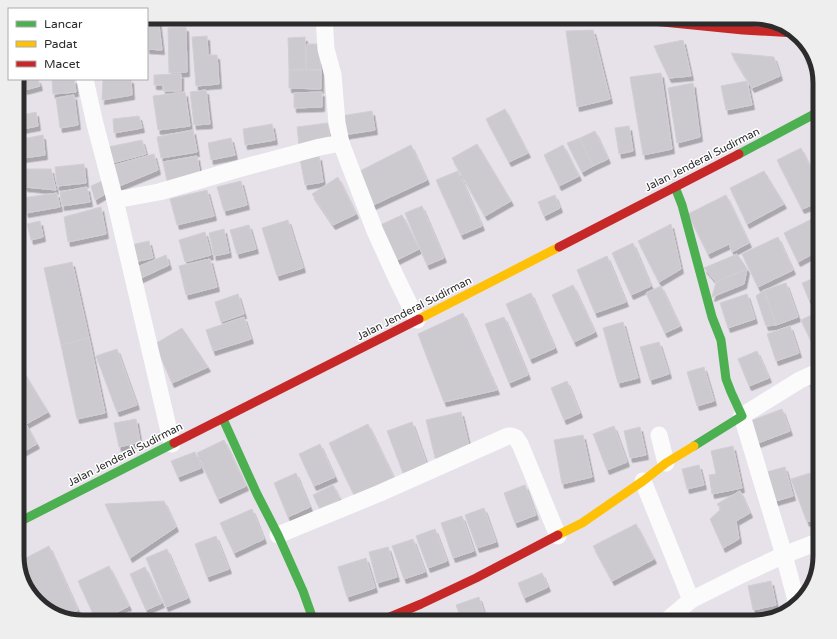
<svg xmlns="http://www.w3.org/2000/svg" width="837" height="639" viewBox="0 0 837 639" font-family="'Varela Round',sans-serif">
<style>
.building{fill:#cdcacf;stroke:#d3ced5;filter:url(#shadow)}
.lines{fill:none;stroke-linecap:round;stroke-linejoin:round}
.street{stroke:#fbfbfc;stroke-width:17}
.fast{stroke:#4caf50;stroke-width:9}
.slow{stroke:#ffc107;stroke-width:9}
.jam{stroke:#c62828;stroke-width:9}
.labels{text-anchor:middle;stroke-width:3;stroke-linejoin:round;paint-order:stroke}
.street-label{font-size:11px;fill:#2c2c2c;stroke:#fff}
.rim{fill:none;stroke:#2c2c2c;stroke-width:5}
</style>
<defs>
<filter id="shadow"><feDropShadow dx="2.5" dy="4.5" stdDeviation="0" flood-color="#0004"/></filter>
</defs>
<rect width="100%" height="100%" fill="#e7e2ea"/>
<g class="building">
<polygon points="147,17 158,17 162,50 147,49"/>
<polygon points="186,27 187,72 169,73 168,28"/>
<polygon points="593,30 610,99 577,107 566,31"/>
<polygon points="207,36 208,55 217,55 219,84 196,86 192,37"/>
<polygon points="305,37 306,69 289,70 288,38"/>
<polygon points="683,40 691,76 669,78 654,46"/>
<polygon points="307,44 318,44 321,70 306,69"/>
<polygon points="731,53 774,57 780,76 752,88"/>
<polygon points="805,59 814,59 820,86 817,88"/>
<polygon points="289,70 321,70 321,89 289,88"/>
<polygon points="661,73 672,149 643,155 630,77"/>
<polygon points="181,74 181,91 163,91 163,85 154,85 154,75"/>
<polygon points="21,79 38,79 40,86 25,90"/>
<polygon points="52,79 74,79 76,92 53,94"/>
<polygon points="103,79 131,79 132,95 102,100"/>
<polygon points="747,81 752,105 726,110 721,86"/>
<polygon points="693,83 700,137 677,143 668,88"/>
<polygon points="206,90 210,124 194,125 190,92"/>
<polygon points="185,92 190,126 158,130 153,96"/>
<polygon points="322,92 322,107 294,108 294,93"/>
<polygon points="74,95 78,125 60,128 56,98"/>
<polygon points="505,109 528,153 509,162 486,119"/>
<polygon points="372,111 375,130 343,135 341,116"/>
<polygon points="36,112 38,126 17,130 17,116"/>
<polygon points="139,116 142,128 114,133 113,119"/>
<polygon points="328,123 330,142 299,145 297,127"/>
<polygon points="272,124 275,140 245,145 243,129"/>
<polygon points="629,126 633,151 619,154 615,128"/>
<polygon points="193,130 197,152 161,158 157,137"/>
<polygon points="595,131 608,159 593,166 580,138"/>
<polygon points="43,135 45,155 23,158 17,140"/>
<polygon points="231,138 235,155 211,160 208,143"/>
<polygon points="580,138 593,166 582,172 567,143"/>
<polygon points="142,140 146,154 112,163 108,147"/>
<polygon points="477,144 511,201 485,216 452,158"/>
<polygon points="411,145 427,180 371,206 356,173"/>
<polygon points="563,145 579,176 559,186 544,155"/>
<polygon points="820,145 820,162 814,148"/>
<polygon points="801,148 820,187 820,202 802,209 777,160"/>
<polygon points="154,154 158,170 117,187 111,166"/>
<polygon points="197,156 200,175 167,181 163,162"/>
<polygon points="319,156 323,182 305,185 300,159"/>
<polygon points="84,164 86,183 57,186 55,167"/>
<polygon points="21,169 51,169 56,190 25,187"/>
<polygon points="458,171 482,226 461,235 436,180"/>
<polygon points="764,171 784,204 747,224 730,188"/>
<polygon points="338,177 356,214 333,225 312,194"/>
<polygon points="102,181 107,193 95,200 91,186"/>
<polygon points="241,181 247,205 224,211 217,187"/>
<polygon points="87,187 90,202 62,206 60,192"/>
<polygon points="207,190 214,216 177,225 170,199"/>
<polygon points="57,193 60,207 26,213 22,198"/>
<polygon points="555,195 560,208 544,216 538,202"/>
<polygon points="726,195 749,243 732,252 729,244 708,254 688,214"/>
<polygon points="422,206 444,258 427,265 405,213"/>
<polygon points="101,207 106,234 68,242 64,217"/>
<polygon points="402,215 419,249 395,261 378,226"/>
<polygon points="820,215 820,250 798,262 784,233"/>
<polygon points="288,220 303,268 277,276 262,228"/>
<polygon points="40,221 43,237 31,240 27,224"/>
<polygon points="671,224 681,269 659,282 638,241"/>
<polygon points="249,225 256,249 237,254 230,230"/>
<polygon points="224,229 229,253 214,256 209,233"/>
<polygon points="205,232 211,255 185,262 179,240"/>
<polygon points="778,237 793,270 758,287 742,254"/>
<polygon points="149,241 153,258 134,262 131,245"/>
<polygon points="633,243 651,286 631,295 612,253"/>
<polygon points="737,254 747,269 716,282 704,268"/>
<polygon points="166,255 169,265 139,279 135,268"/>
<polygon points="607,256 626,302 595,313 577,270"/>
<polygon points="210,259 217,287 186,295 179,266"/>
<polygon points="72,262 89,338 61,345 44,268"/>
<polygon points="747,269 744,284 712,297 716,282"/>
<polygon points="817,277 820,285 820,295 809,300 802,283"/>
<polygon points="786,283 798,317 776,325 764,290"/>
<polygon points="573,285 595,332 574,342 552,295"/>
<polygon points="661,286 680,326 665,333 646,293"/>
<polygon points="764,290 776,325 766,326 756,296"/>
<polygon points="531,293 555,348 530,359 506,304"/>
<polygon points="238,294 244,314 221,322 215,302"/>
<polygon points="747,294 755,319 728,328 720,303"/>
<polygon points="820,311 820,337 811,341 801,320"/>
<polygon points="463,313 497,390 444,402 418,334"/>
<polygon points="244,317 251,339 213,351 206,330"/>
<polygon points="504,317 528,375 509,383 485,324"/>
<polygon points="623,322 638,378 618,383 603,328"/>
<polygon points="790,326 799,353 776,361 767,334"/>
<polygon points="182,328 208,367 172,383 155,344"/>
<polygon points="89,338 105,413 77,419 61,345"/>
<polygon points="659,342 669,374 650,380 640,347"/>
<polygon points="117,349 137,405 117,412 96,356"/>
<polygon points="757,351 769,378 749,386 738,359"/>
<polygon points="17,361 48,412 26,424 17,408"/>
<polygon points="704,367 714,401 697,406 687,372"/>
<polygon points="820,380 820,409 809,385"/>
<polygon points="567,381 580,413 564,420 551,388"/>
<polygon points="782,409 790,431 758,443 750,421"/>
<polygon points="461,412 470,450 435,458 426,420"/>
<polygon points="136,419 140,442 119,447 114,423"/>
<polygon points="412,422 427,465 403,473 387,431"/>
<polygon points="26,424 37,444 17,455 17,428"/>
<polygon points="368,424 394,478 355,497 329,443"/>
<polygon points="614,426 627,462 607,470 593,434"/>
<polygon points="640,427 646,455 630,458 624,431"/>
<polygon points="583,435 592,477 562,484 554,440"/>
<polygon points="224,440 246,486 218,499 197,453"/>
<polygon points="320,444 335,477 314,486 299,454"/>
<polygon points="733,446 742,488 712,494 709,475 716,474 711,451"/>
<polygon points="820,447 820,470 812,450"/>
<polygon points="195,452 201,468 178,477 171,461"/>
<polygon points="699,465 704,485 687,489 682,469"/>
<polygon points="785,467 793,496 772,502 763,473"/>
<polygon points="296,473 310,507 288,517 274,483"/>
<polygon points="810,473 820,501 820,517 807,522 791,479"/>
<polygon points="333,485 340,499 320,509 313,495"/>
<polygon points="525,485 536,515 515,523 504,493"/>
<polygon points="740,491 750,513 736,521 739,539 723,548 710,519 721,509 717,504"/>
<polygon points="164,501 176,527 130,558 105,504"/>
<polygon points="484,508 496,542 477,548 465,515"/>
<polygon points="252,509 264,539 234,553 220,523"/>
<polygon points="462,516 474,551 453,558 441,523"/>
<polygon points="636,524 654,559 612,581 593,546"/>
<polygon points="435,529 447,561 428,568 416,536"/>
<polygon points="216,536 229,569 207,577 195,544"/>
<polygon points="413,539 425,572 404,579 392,546"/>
<polygon points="49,546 78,610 65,616 43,608 30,593 19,569 18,562"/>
<polygon points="388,547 397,577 377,583 369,552"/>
<polygon points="167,549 188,598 166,607 146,558"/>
<polygon points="366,558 375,588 347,597 338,567"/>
<polygon points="109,566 129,606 97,622 78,581"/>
<polygon points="145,567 162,603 146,610 130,574"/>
<polygon points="542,573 548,587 524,598 518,583"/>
<polygon points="771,581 776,605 753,610 748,586"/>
<polygon points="479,597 487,622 462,622 456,605"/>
<polygon points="780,609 782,615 754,622 753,618"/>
<polygon points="129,612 134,622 108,622"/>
<polygon points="588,613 590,622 571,622 570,619"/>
</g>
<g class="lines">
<g class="street">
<polyline points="85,79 95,124 115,200 172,444"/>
<polyline points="341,143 375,231 396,277 417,320"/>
<polyline points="115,200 159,192 238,169 320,147 341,143 337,123 333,75 326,49 324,17"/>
<polyline points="659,435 666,463"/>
<polyline points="643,481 691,600"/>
<polyline points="278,535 380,493 508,436 511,436 516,438 520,444 558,536"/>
<polyline points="797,604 784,555 742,416 800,380 820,371"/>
<polyline points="665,622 691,600 743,574 784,555 820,541"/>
</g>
<g class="fast">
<polyline points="739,154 820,111"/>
<polyline points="675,187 682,205 712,317 721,340 726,379 731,392 742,416 694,446"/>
<polyline points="223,419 257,494 278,535 303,591 314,622"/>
<polyline points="17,523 174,443"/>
</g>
<g class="slow">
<polyline points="419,319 559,247"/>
<polyline points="558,535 582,523 643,481 666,463 694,446"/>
</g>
<g class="jam">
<polyline points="613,17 743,30 796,33"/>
<polyline points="559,247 739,154"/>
<polyline points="174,443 419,319"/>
<polyline points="378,622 421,604 476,578 558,535"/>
</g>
</g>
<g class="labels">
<g class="street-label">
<text transform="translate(702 159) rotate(-27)" y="4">Jalan Jenderal Sudirman</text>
<text transform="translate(414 308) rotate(-27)" y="4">Jalan Jenderal Sudirman</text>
<text transform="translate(125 454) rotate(-27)" y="4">Jalan Jenderal Sudirman</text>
</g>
</g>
<path d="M0 0H837V639H0ZM83 24H754A59 59 0 0 1 813 83V556A59 59 0 0 1 754 615H83A59 59 0 0 1 24 556V83A59 59 0 0 1 83 24Z" fill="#eee" fill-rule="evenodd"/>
<path class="rim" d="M83 24H754A59 59 0 0 1 813 83V556A59 59 0 0 1 754 615H83A59 59 0 0 1 24 556V83A59 59 0 0 1 83 24Z"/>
<rect x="8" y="8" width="140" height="72" fill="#ffffff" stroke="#ababab"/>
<rect x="16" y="21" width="20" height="6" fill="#4caf50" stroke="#ababab"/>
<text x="44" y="28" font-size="12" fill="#2c2c2c">Lancar</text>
<rect x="16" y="41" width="20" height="6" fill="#ffc107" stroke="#ababab"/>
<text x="44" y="48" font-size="12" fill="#2c2c2c">Padat</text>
<rect x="16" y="61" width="20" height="6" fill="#c62828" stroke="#ababab"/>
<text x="44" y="68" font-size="12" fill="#2c2c2c">Macet</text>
</svg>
